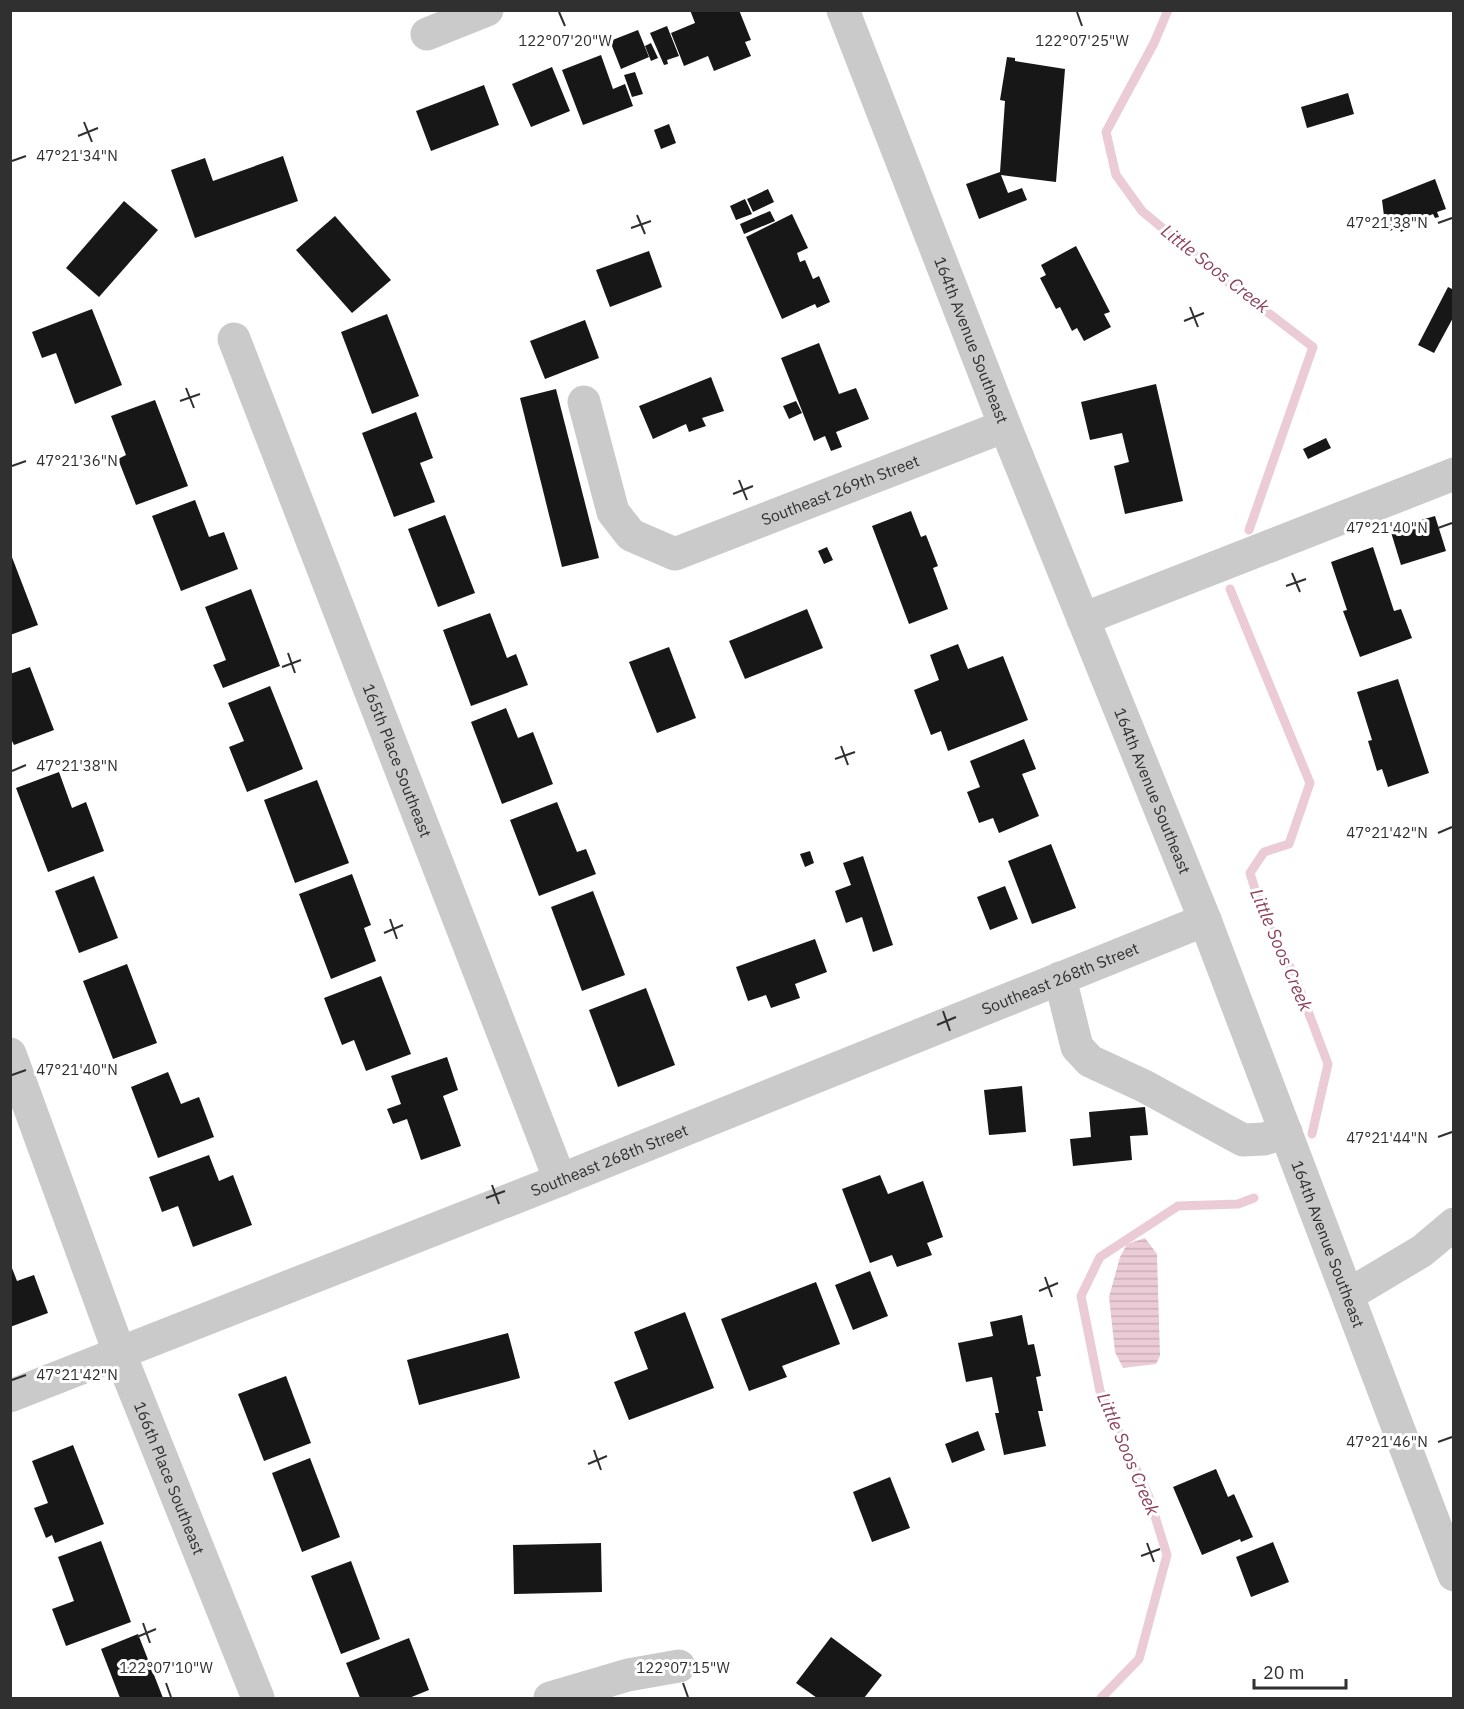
<svg xmlns="http://www.w3.org/2000/svg" width="1464" height="1709" viewBox="0 0 1464 1709" font-family="'IBM Plex Sans',sans-serif">
<style>
.water{fill:url(#water-rules)}
.lines{fill:none;stroke-linecap:round;stroke-linejoin:round}
.stream{stroke:#ebccd6;stroke-width:9}
.building{fill:#171717}
.minor{stroke:#cacaca;stroke-width:33}
.ticks{fill:none;stroke:#303030;stroke-width:2}
.labels{text-anchor:middle;stroke-width:6;stroke-linejoin:round;paint-order:stroke}
.street-label{font-size:16px;fill:#303030;stroke:#fff}
.water-label{font-size:18px;font-style:italic;fill:#8f415a;stroke:#fff}
.ticks-label{font-size:15px;text-anchor:middle;fill:#303030;stroke:#fff;stroke-width:6;stroke-linejoin:round;paint-order:stroke}
</style>
<defs>
<pattern id="water-rules" width="6" height="5" patternUnits="userSpaceOnUse" patternTransform="scale(1.5)"><rect width="6" height="5" fill="#ebccd6"/><path d="M0 2.5h6" fill="none" stroke="#cab0b8"/></pattern>
</defs>
<rect width="100%" height="100%" fill="#fff"/>
<polygon class="water" points="1145,1238 1157,1254 1160,1356 1156,1364 1123,1368 1115,1352 1109,1297 1120,1257 1127,1244"/>
<g class="lines">
<g class="stream">
<polyline points="1168,10 1154,43 1106,132 1116,175 1142,211 1215,272 1313,347 1249,530"/>
<polyline points="1230,589 1310,783 1289,844 1264,852 1250,873 1262,912 1295,977 1328,1064 1312,1134"/>
<polyline points="1101,1698 1139,1659 1167,1555 1149,1497 1100,1391 1081,1296 1100,1257 1178,1206 1238,1204 1254,1198"/>
</g>
</g>
<g class="building">
<polygon points="690,10 739,10 751,40 745,42 751,56 714,71 708,56 684,66 671,33 695,23"/>
<polygon points="667,26 679,56 667,60 668,64 664,65 650,33"/>
<polygon points="638,30 649,57 621,69 610,41"/>
<polygon points="651,43 658,58 651,61 645,46"/>
<polygon points="601,55 613,89 625,84 633,106 583,125 562,70"/>
<polygon points="1007,57 1015,58 1015,61 1065,69 1056,182 1001,175 1008,193 1022,188 1027,200 979,219 966,184 1000,172 1005,101 1000,100"/>
<polygon points="552,67 570,111 531,127 512,84"/>
<polygon points="635,72 643,94 632,97 624,75"/>
<polygon points="484,85 499,125 431,151 416,111"/>
<polygon points="1348,93 1354,114 1307,128 1301,107"/>
<polygon points="669,124 676,143 661,149 654,130"/>
<polygon points="283,156 298,201 195,238 171,170 205,158 213,181"/>
<polygon points="1435,179 1446,209 1437,212 1439,217 1435,218 1433,214 1421,219 1422,223 1418,225 1416,221 1403,226 1405,230 1401,232 1399,227 1390,231 1387,224 1381,223 1384,216 1382,200"/>
<polygon points="768,189 774,202 753,212 747,199"/>
<polygon points="745,199 752,214 736,220 730,206"/>
<polygon points="124,201 158,230 99,297 66,268"/>
<polygon points="770,211 775,221 744,234 740,224"/>
<polygon points="792,214 808,248 797,253 800,262 805,260 813,279 819,276 830,302 817,308 815,304 782,319 746,237"/>
<polygon points="335,216 391,280 352,313 296,250"/>
<polygon points="1076,246 1110,312 1104,314 1111,327 1084,341 1077,328 1072,331 1060,307 1056,309 1040,278 1046,275 1041,265"/>
<polygon points="649,251 662,287 610,307 596,270"/>
<polygon points="1448,287 1454,290 1454,316 1434,353 1418,345"/>
<polygon points="92,309 122,385 75,404 56,353 42,358 32,332"/>
<polygon points="387,314 419,396 372,414 341,332"/>
<polygon points="585,320 599,358 545,379 530,341"/>
<polygon points="819,343 839,394 856,388 869,419 836,432 842,447 831,451 825,436 814,441 781,358"/>
<polygon points="711,377 724,411 702,418 706,426 689,432 686,424 653,439 639,406"/>
<polygon points="1156,384 1183,501 1125,514 1114,466 1129,462 1122,433 1090,440 1081,402"/>
<polygon points="556,389 599,558 562,567 520,398"/>
<polygon points="155,400 188,486 136,505 118,459 126,455 111,416"/>
<polygon points="796,401 802,413 789,419 783,406"/>
<polygon points="416,412 433,458 420,463 435,502 394,517 362,433"/>
<polygon points="1326,438 1331,448 1308,459 1303,449"/>
<polygon points="195,500 209,537 224,532 238,569 181,591 152,516"/>
<polygon points="911,511 921,537 926,535 938,566 933,568 948,609 909,624 872,526"/>
<polygon points="445,515 475,593 438,607 408,529"/>
<polygon points="1435,516 1446,551 1401,565 1390,529"/>
<polygon points="827,547 833,560 824,564 818,551"/>
<polygon points="1373,547 1394,611 1401,609 1412,638 1360,657 1343,611 1347,610 1331,562"/>
<polygon points="10,552 38,625 10,635"/>
<polygon points="251,589 280,666 223,688 213,665 226,660 205,607"/>
<polygon points="807,609 823,648 745,679 729,641"/>
<polygon points="490,613 507,658 516,654 528,685 471,706 443,630"/>
<polygon points="958,644 968,669 1003,656 1028,720 948,751 941,731 931,735 914,690 939,680 930,655"/>
<polygon points="669,647 696,718 657,733 629,662"/>
<polygon points="30,667 54,730 14,745 10,737 10,674"/>
<polygon points="1398,679 1429,773 1388,787 1382,769 1377,771 1368,741 1372,740 1357,692"/>
<polygon points="270,686 303,769 247,792 229,747 244,741 228,703"/>
<polygon points="506,708 518,738 533,732 553,784 502,804 471,722"/>
<polygon points="1024,739 1036,769 1022,774 1039,816 999,833 993,818 979,823 967,792 980,787 970,761"/>
<polygon points="59,772 72,808 86,802 104,851 48,872 16,788"/>
<polygon points="317,780 349,863 295,883 264,800"/>
<polygon points="557,802 577,852 586,849 596,874 539,896 510,820"/>
<polygon points="1051,844 1076,908 1032,924 1008,861"/>
<polygon points="810,851 814,863 805,867 800,854"/>
<polygon points="863,856 893,945 873,952 862,917 846,923 835,891 851,885 843,863"/>
<polygon points="352,874 371,925 364,928 376,961 331,979 299,894"/>
<polygon points="94,876 118,938 79,953 55,891"/>
<polygon points="1005,886 1018,919 990,930 977,897"/>
<polygon points="593,891 625,975 582,991 551,907"/>
<polygon points="815,939 827,972 795,984 800,998 771,1008 766,995 748,1001 736,967"/>
<polygon points="127,964 157,1043 113,1059 83,981"/>
<polygon points="381,976 411,1054 366,1071 354,1040 342,1045 324,998"/>
<polygon points="646,988 675,1065 618,1087 589,1010"/>
<polygon points="447,1057 458,1090 443,1096 461,1146 421,1160 407,1119 393,1124 387,1109 401,1104 391,1076"/>
<polygon points="168,1072 181,1104 199,1097 214,1137 158,1158 131,1087"/>
<polygon points="1022,1086 1026,1132 989,1135 984,1090"/>
<polygon points="1145,1107 1148,1135 1130,1136 1132,1160 1073,1166 1070,1139 1091,1137 1089,1112"/>
<polygon points="209,1155 219,1181 233,1175 252,1225 193,1247 178,1206 162,1212 149,1177"/>
<polygon points="880,1175 888,1194 923,1181 943,1237 927,1243 932,1255 897,1267 892,1255 870,1263 842,1189"/>
<polygon points="10,1263 17,1281 34,1275 48,1313 10,1327"/>
<polygon points="870,1271 888,1316 853,1330 835,1285"/>
<polygon points="816,1282 840,1344 782,1366 787,1377 749,1391 721,1319"/>
<polygon points="685,1312 714,1388 629,1420 614,1382 648,1369 634,1332"/>
<polygon points="1022,1315 1028,1345 1034,1344 1041,1376 1036,1377 1043,1411 1038,1411 1046,1446 1004,1455 995,1413 999,1413 992,1377 966,1382 958,1343 993,1336 990,1322"/>
<polygon points="508,1333 520,1378 419,1405 407,1360"/>
<polygon points="286,1376 311,1443 264,1461 238,1394"/>
<polygon points="978,1431 985,1450 952,1463 945,1444"/>
<polygon points="73,1445 104,1524 55,1543 52,1535 46,1538 34,1508 48,1503 32,1461"/>
<polygon points="310,1458 340,1537 302,1552 272,1473"/>
<polygon points="1216,1469 1228,1497 1234,1494 1253,1537 1241,1542 1240,1539 1202,1555 1173,1487"/>
<polygon points="890,1477 910,1528 872,1542 853,1492"/>
<polygon points="101,1541 131,1622 66,1646 52,1609 74,1601 58,1557"/>
<polygon points="1273,1542 1289,1582 1251,1597 1236,1557"/>
<polygon points="601,1543 602,1592 514,1594 513,1545"/>
<polygon points="351,1561 380,1639 341,1654 311,1576"/>
<polygon points="138,1634 163,1698 120,1698 101,1649"/>
<polygon points="831,1637 882,1675 864,1698 817,1698 796,1683"/>
<polygon points="409,1638 429,1690 409,1698 360,1698 346,1663"/>
</g>
<g class="lines">
<g class="minor">
<path id="s1" d="M 843,10 L 1005,426 L 1205,920 L 1454,1575"/>
<polyline points="427,34 487,10"/>
<path id="s2" d="M 234,339 L 560,1180"/>
<path id="s3" d="M 584,402 L 613,512 L 631,535 L 675,554 L 1005,426"/>
<polyline points="1083,619 1454,474"/>
<polyline points="1060,978 1077,1047 1090,1061 1144,1086 1243,1140 1264,1139 1286,1132"/>
<path id="s4" d="M 10,1054 L 119,1352 L 258,1698"/>
<polyline points="1348,1295 1422,1251 1454,1224"/>
<path id="s5" d="M 10,1396 L 560,1180 L 1205,920"/>
<polyline points="550,1698 628,1675 679,1666"/>
</g>
</g>
<path class="ticks" d="M 559,12 L 565,26M 1077,12 L 1082,26M 84,122 L 92,142M 78,136 L 98,128M 12,161 L 26,156M 637,215 L 645,234M 1438,223 L 1452,218M 631,228 L 651,221M 1190,307 L 1198,327M 1184,321 L 1204,313M 186,388 L 194,408M 180,401 L 200,394M 12,466 L 26,461M 739,480 L 747,500M 733,494 L 753,486M 1438,528 L 1452,523M 1292,573 L 1300,592M 1286,586 L 1306,579M 288,653 L 295,673M 282,667 L 301,660M 841,746 L 848,765M 835,759 L 855,752M 12,771 L 26,765M 1438,833 L 1452,827M 390,919 L 397,939M 384,933 L 403,925M 943,1011 L 950,1031M 937,1025 L 956,1017M 12,1075 L 26,1070M 1438,1137 L 1452,1132M 492,1185 L 499,1204M 486,1198 L 505,1191M 1045,1277 L 1052,1297M 1039,1291 L 1058,1283M 12,1380 L 26,1375M 1438,1442 L 1452,1437M 594,1450 L 601,1470M 588,1464 L 607,1456M 1147,1543 L 1154,1562M 1141,1556 L 1160,1549M 143,1623 L 150,1643M 137,1637 L 156,1629M 166,1683 L 171,1697M 683,1683 L 688,1697"/>
<g class="labels">
<g class="street-label">
<text dy="6" stroke="none"><textPath href="#s1" startOffset="354">164th Avenue Southeast</textPath></text>
<text dy="6" stroke="none"><textPath href="#s3" startOffset="368">Southeast 269th Street</textPath></text>
<text dy="6" stroke="none"><textPath href="#s2" startOffset="452">165th Place Southeast</textPath></text>
<text dy="6" stroke="none"><textPath href="#s1" startOffset="840">164th Avenue Southeast</textPath></text>
<text dy="6" stroke="none"><textPath href="#s5" startOffset="1130">Southeast 268th Street</textPath></text>
<text dy="6" stroke="none"><textPath href="#s5" startOffset="644">Southeast 268th Street</textPath></text>
<text dy="6" stroke="none"><textPath href="#s1" startOffset="1326">164th Avenue Southeast</textPath></text>
<text dy="6" stroke="none"><textPath href="#s4" startOffset="453">166th Place Southeast</textPath></text>
</g>
<g class="water-label">
<text transform="translate(1215 269) rotate(38)" y="6">Little Soos Creek</text>
<text transform="translate(1281 950) rotate(67)" y="6">Little Soos Creek</text>
<text transform="translate(1128 1454) rotate(67)" y="6">Little Soos Creek</text>
</g>
</g>
<g class="ticks-label">
<text x="565" y="46">122°07'20"W</text>
<text x="1082" y="46">122°07'25"W</text>
<text x="77" y="161">47°21'34"N</text>
<text x="1387" y="228">47°21'38"N</text>
<text x="77" y="466">47°21'36"N</text>
<text x="1387" y="533">47°21'40"N</text>
<text x="77" y="771">47°21'38"N</text>
<text x="1387" y="838">47°21'42"N</text>
<text x="77" y="1075">47°21'40"N</text>
<text x="1387" y="1143">47°21'44"N</text>
<text x="77" y="1380">47°21'42"N</text>
<text x="1387" y="1447">47°21'46"N</text>
<text x="166" y="1673">122°07'10"W</text>
<text x="683" y="1673">122°07'15"W</text>
</g>
<rect width="1464" height="1709" fill="none" stroke="#303030" stroke-width="24"/>
<path d="M1254 1679v9h92v-9" fill="none" stroke="#303030" stroke-width="3"/>
<text x="1263" y="1679" font-size="18" fill="#303030" stroke="#ffffff" stroke-width="4.5" paint-order="stroke">20 m</text>
</svg>
